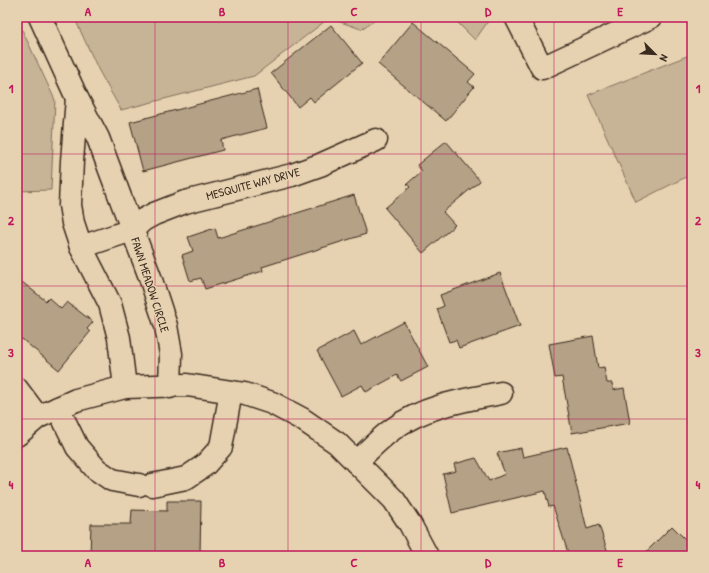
<svg xmlns="http://www.w3.org/2000/svg" width="709" height="573" viewBox="0 0 709 573" font-family="'Patrick Hand',sans-serif">
<style>
.green{fill:#c7b497;stroke:#816f5a}
.building{fill:#b4a186;stroke:#3b2a1e}
.lines{fill:none;stroke-linecap:round;stroke-linejoin:round}
.minor-casing{stroke:#3b2a1e;stroke-width:25}
.minor{stroke:#e6d2b1;stroke-width:22}
.grid{fill:none;stroke:#c2185b;stroke-width:1;stroke-opacity:0.55}
.labels{text-anchor:middle;stroke-width:3;stroke-linejoin:round;paint-order:stroke}
.street-label{font-size:12px;fill:#3b2a1e;stroke:#e6d2b1}
.neatline{fill:none;stroke:#c2185b;stroke-width:1.5}
.grid-label{font-size:13px;text-anchor:middle;font-weight:bold;fill:#c2185b}
</style>
<rect width="100%" height="100%" fill="#e6d2b1"/>
<filter id="ink" filterUnits="userSpaceOnUse"><feTurbulence type="fractalNoise" baseFrequency=".025" numOctaves="2"/><feDisplacementMap in="SourceGraphic" scale="8" xChannelSelector="R" yChannelSelector="G"/><feConvolveMatrix kernelMatrix="1 2 1 2 8 2 1 2 1" color-interpolation-filters="sRGB"/></filter>
<g filter="url(#ink)">
<g class="green">
<polygon points="74,17 380,17 361,29 329,18 254,76 121,110 99,71"/>
<polygon points="452,17 491,17 475,40"/>
<polygon points="17,19 55,100 51,190 17,191"/>
<polygon points="692,54 692,174 636,202 588,95"/>
</g>
<g class="building">
<polygon points="413,22 475,74 468,82 474,87 446,121 378,64"/>
<polygon points="331,25 362,63 314,102 310,97 298,107 271,73"/>
<polygon points="257,89 267,128 221,140 223,150 143,171 130,122"/>
<polygon points="446,141 480,181 443,212 455,225 423,253 385,208 410,187 407,184 422,171 417,165"/>
<polygon points="354,195 366,234 262,267 263,271 205,289 201,278 190,281 182,255 193,251 188,237 215,228 218,238"/>
<polygon points="500,273 520,326 459,348 456,340 449,342 437,309 444,306 440,295"/>
<polygon points="17,278 46,301 49,298 61,309 67,302 93,322 87,329 90,332 59,370 17,335"/>
<polygon points="404,322 428,367 401,381 397,375 366,392 362,385 341,396 317,351 354,331 361,345"/>
<polygon points="593,336 598,368 604,367 607,383 612,383 613,390 624,388 630,423 572,433 562,377 555,378 549,344"/>
<polygon points="567,447 587,529 599,525 609,556 569,556 553,506 549,507 545,491 452,513 443,474 456,471 454,464 476,458 489,481 505,474 497,453 521,448 523,457"/>
<polygon points="167,501 201,501 200,556 90,556 91,524 131,524 132,510 167,511"/>
<polygon points="672,526 692,546 692,556 642,556"/>
</g>
<g class="lines">
<g class="minor-casing">
<g id="minor">
<polyline points="40,17 77,98 98,138 150,277 166,326 171,354 170,387"/>
<polyline points="516,17 542,68 651,17"/>
<polyline points="77,98 72,161 70,205 73,223 81,247 110,304 119,338 125,387"/>
<polyline points="81,247 132,230 143,220 154,214 185,202 292,175 320,165 376,140"/>
<polyline points="17,389 38,417"/>
<polyline points="58,408 77,447 96,469 112,480 139,485"/>
<polyline points="17,435 38,417 76,400 125,387 187,385 245,394 272,403 302,419 337,443 394,500 410,524 427,556"/>
<path d="M 356,462 C 368,451 380,438 393,429 C 424,406 464,400 501,393"/>
<polyline points="152,485 186,478 205,465 221,447 231,392"/>
</g>
</g>
<use href="#minor" class="minor"/>
</g>
</g>
<path class="grid" d="M 155,17 L 155,556M 288,17 L 288,556M 421,17 L 421,556M 554,17 L 554,556M 17,154 L 692,154M 17,286 L 692,286M 17,419 L 692,419"/>
<g class="labels">
<g class="street-label">
<text transform="translate(253 184) rotate(-15)" y="4">MESQUITE WAY DRIVE</text>
<text transform="translate(150 285) rotate(72)" y="4">FAWN MEADOW CIRCLE</text>
</g>
</g>
<rect width="709" height="573" fill="none" stroke="#e6d2b1" stroke-width="44"/>
<g transform="translate(655 54) rotate(114)" stroke="#e6d2b1" stroke-width="3" paint-order="stroke">
<path d="M0-3L7 15L0 10L-7 15Z" fill="#3b2a1e"/>
<text y="-6" font-size="11" font-weight="bold" text-anchor="middle" fill="#3b2a1e">N</text>
</g>
<rect x="22" y="22" width="665" height="529" class="neatline"/>
<g class="grid-label">
<text x="88" y="16">A</text>
<text x="222" y="16">B</text>
<text x="354" y="16">C</text>
<text x="488" y="16">D</text>
<text x="620" y="16">E</text>
<text x="11" y="93">1</text>
<text x="698" y="93">1</text>
<text x="11" y="225">2</text>
<text x="698" y="225">2</text>
<text x="11" y="357">3</text>
<text x="698" y="357">3</text>
<text x="11" y="489">4</text>
<text x="698" y="489">4</text>
<text x="88" y="567">A</text>
<text x="222" y="567">B</text>
<text x="354" y="567">C</text>
<text x="488" y="567">D</text>
<text x="620" y="567">E</text>
</g>
</svg>
